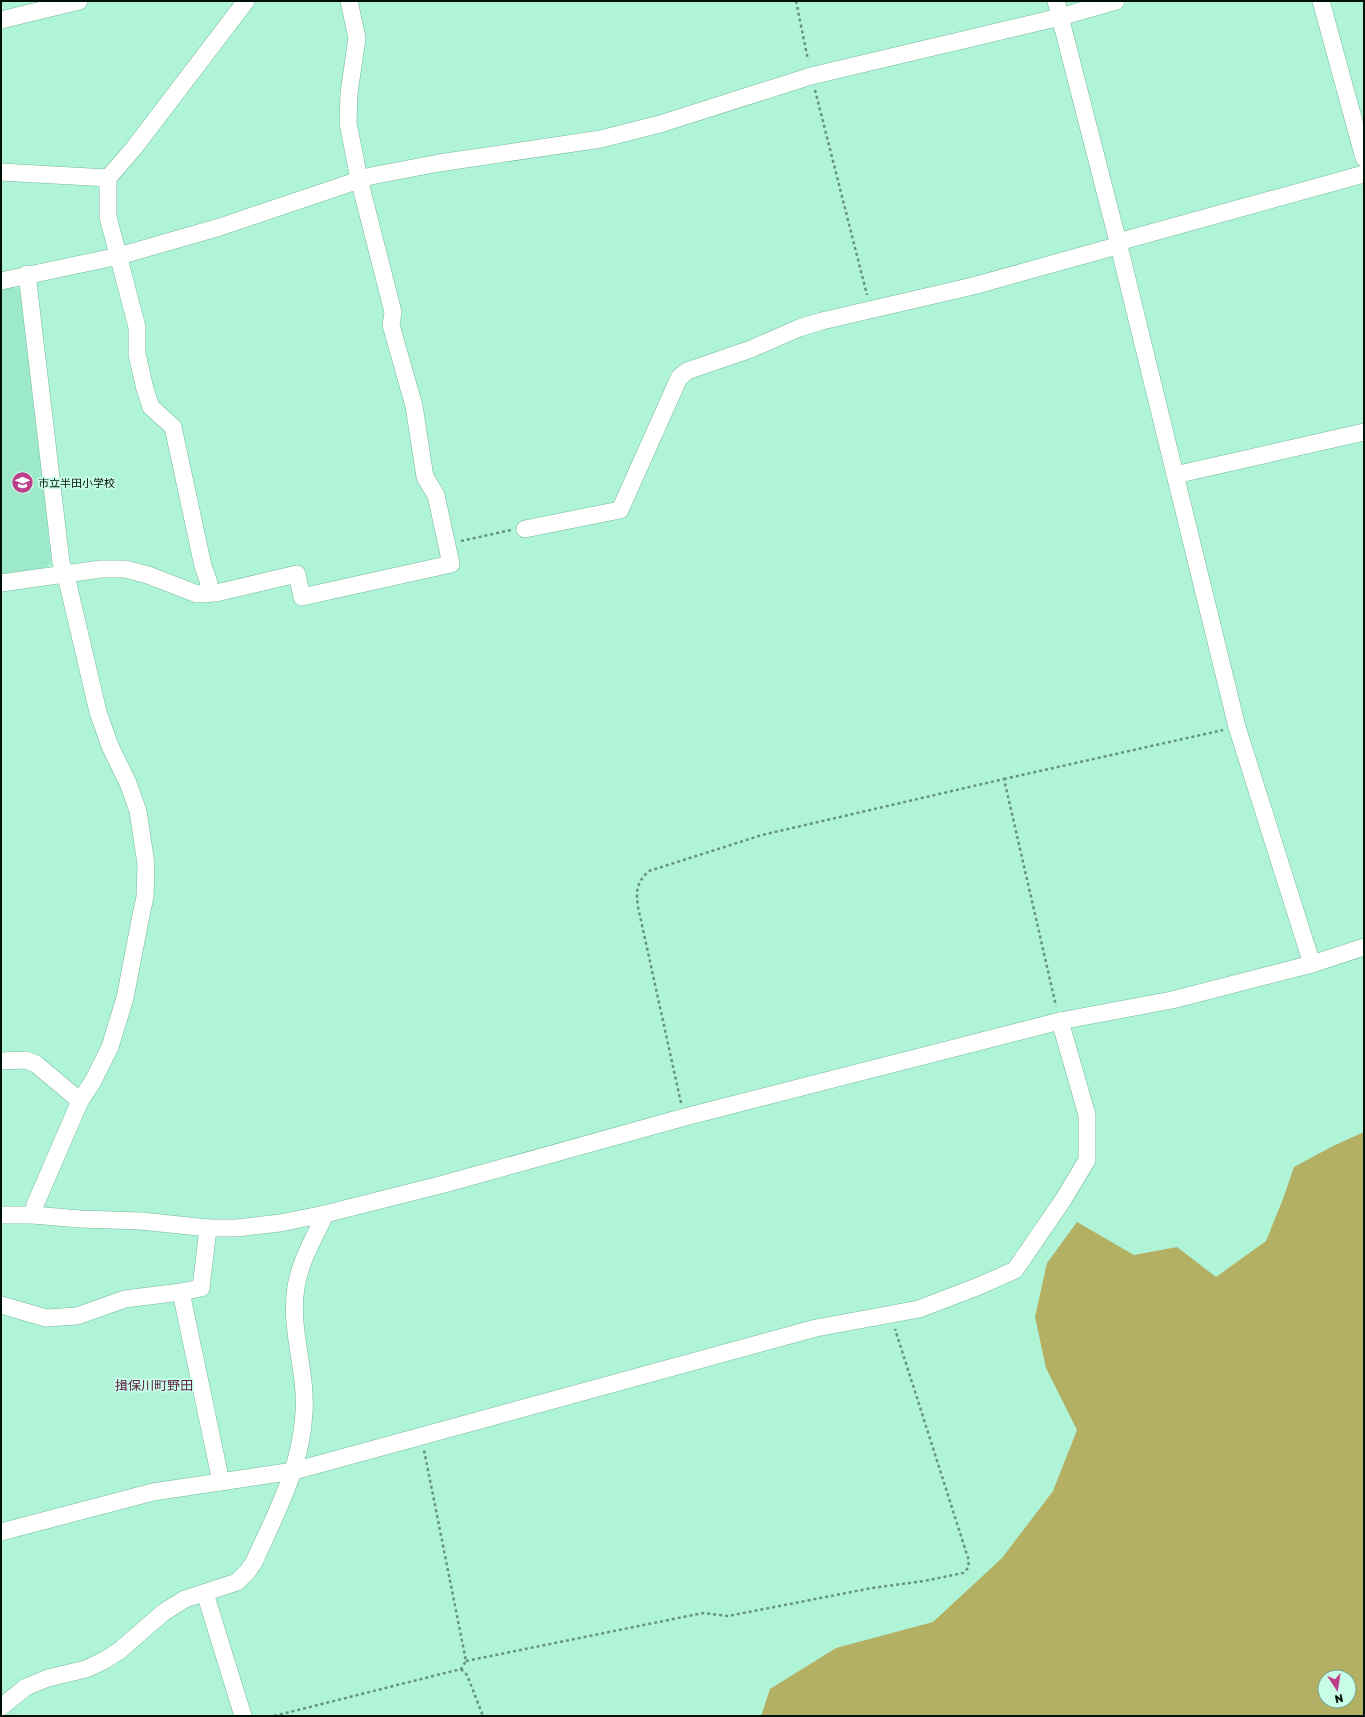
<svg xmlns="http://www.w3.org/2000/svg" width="1365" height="1717" viewBox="0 0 1365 1717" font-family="'Golos Text','Noto Sans JP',sans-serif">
  <rect width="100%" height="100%" fill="#b0f4d8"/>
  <path fill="#9ceaca" d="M 10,286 L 25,291 L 51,563 L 43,569 L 1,574 L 1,288 Z"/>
  <path fill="#b3b064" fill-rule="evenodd" d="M 1364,1132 L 1364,1716 L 761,1716 L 770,1689 L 836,1648 L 933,1622 L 1002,1558 L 1053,1491 L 1077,1430 L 1046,1368 L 1035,1317 L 1047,1263 L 1077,1222 L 1134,1255 L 1177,1247 L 1216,1277 L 1266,1241 L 1283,1199 L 1294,1167 L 1333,1146 ZM 1325,1677 L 1349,1677 L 1349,1701 L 1325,1701 Z"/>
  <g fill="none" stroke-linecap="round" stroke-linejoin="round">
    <defs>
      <g id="minor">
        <path d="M 1056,1 L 1118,242 L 1237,727 L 1312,964"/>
        <path d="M 1321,1 L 1364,158"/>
        <path d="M 1,20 L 79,1"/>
        <path d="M 1,172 L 108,178"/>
        <path d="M 27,274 L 61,562 L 68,584 L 98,712 L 110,746 L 128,783 L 138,811 L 146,864 L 145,897 L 141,915 L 125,998 L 110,1047 L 93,1081 L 80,1101 L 35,1205 L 33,1215"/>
        <path d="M 1,281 L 119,256 L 220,227 L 371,176 L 439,163 L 601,139 L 660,124 L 811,76 L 1060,17 L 1116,1"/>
        <path d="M 1175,475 L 1364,432"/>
        <path d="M 525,529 L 620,510 L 679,378 L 687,371 L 751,349 L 799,328 L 822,321 L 973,286 L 1113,247 L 1118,242 L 1364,174"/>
        <path d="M 1,583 L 101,569 L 125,569 L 148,575 L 197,594 L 216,593 L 297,574 L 302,597 L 451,564 L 436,495 L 425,477 L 414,406 L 391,325 L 393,312 L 359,179 L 348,123 L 349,93 L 357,38 L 349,1"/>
        <path d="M 206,594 L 209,583 L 203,566 L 173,427 L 151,407 L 145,389 L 137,354 L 137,327 L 108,217 L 108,178 L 134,148 L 246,1"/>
        <path d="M 1,1061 L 26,1060 L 36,1064 L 80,1101"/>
        <path d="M 1,1215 L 33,1215 L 80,1219 L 141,1221 L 208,1228 L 237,1228 L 280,1223 L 325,1214 L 444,1184 L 685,1117 L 1060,1021 L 1172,1000 L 1312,964 L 1364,947"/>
        <path d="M 181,1292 L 221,1482"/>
        <path d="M 1,1305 L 46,1318 L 77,1316 L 125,1299 L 181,1292 L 201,1288 L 208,1228"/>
        <path d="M 1,1532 L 153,1492 L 294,1471 L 816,1328 L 919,1309 L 979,1286 L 1015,1270 L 1063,1200 L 1087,1160 L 1087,1115 L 1060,1021"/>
        <path d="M 205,1593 L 243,1716"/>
        <path d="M 1,1707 L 26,1687 L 48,1678 L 86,1669 L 105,1660 L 119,1651 L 164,1612 L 185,1599 L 237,1582 L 248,1571 L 254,1562 C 276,1513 301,1468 304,1413 C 307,1371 289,1329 296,1287 C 300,1261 315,1237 325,1214"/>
      </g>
    </defs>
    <use href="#minor" stroke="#75b89d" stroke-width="18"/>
    <g stroke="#65937f" stroke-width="2.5" stroke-dasharray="3 3" stroke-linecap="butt">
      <path d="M 796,1 L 808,60"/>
      <path d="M 815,90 L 867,295"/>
      <path d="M 461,541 L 511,530"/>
      <path d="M 1004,779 L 1223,730"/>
      <path d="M 681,1103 L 638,907 C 636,891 636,883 649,871 L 762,835 L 1004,779 L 1056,1006"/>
      <path d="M 466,1661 L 703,1613 L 728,1616 L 872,1588 L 924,1581 L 963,1573 L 968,1568 L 969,1561 L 895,1329"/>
      <path d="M 461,1669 L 467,1675 L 483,1716"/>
      <path d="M 274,1716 L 461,1669 L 466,1661 L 424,1450"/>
    </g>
    <use href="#minor" stroke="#fff" stroke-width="17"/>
  </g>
  <defs>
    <symbol id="school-disc" viewBox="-11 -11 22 22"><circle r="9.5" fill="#bd3f8b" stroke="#c8fee7"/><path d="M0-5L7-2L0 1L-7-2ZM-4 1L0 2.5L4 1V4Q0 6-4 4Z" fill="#fff"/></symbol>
  </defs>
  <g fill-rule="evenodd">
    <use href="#school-disc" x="10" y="470" width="25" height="25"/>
  </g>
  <g text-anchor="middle" stroke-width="3.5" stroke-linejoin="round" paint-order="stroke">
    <g font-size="11" fill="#001108" stroke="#c8fee7" text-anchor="start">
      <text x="38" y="487">市立半田小学校</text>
    </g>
    <g font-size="13" fill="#612348" stroke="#c8fee7">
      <text x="154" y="1390">揖保川町野田</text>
    </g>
  </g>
  <rect width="1365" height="1717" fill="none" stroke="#001108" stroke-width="4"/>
  <g transform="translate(1337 1689) rotate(168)"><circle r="19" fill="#c8fee7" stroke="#789f8e"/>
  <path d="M0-3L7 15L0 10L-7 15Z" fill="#bd3f8b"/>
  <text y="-6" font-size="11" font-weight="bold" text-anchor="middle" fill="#001108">N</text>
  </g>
</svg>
